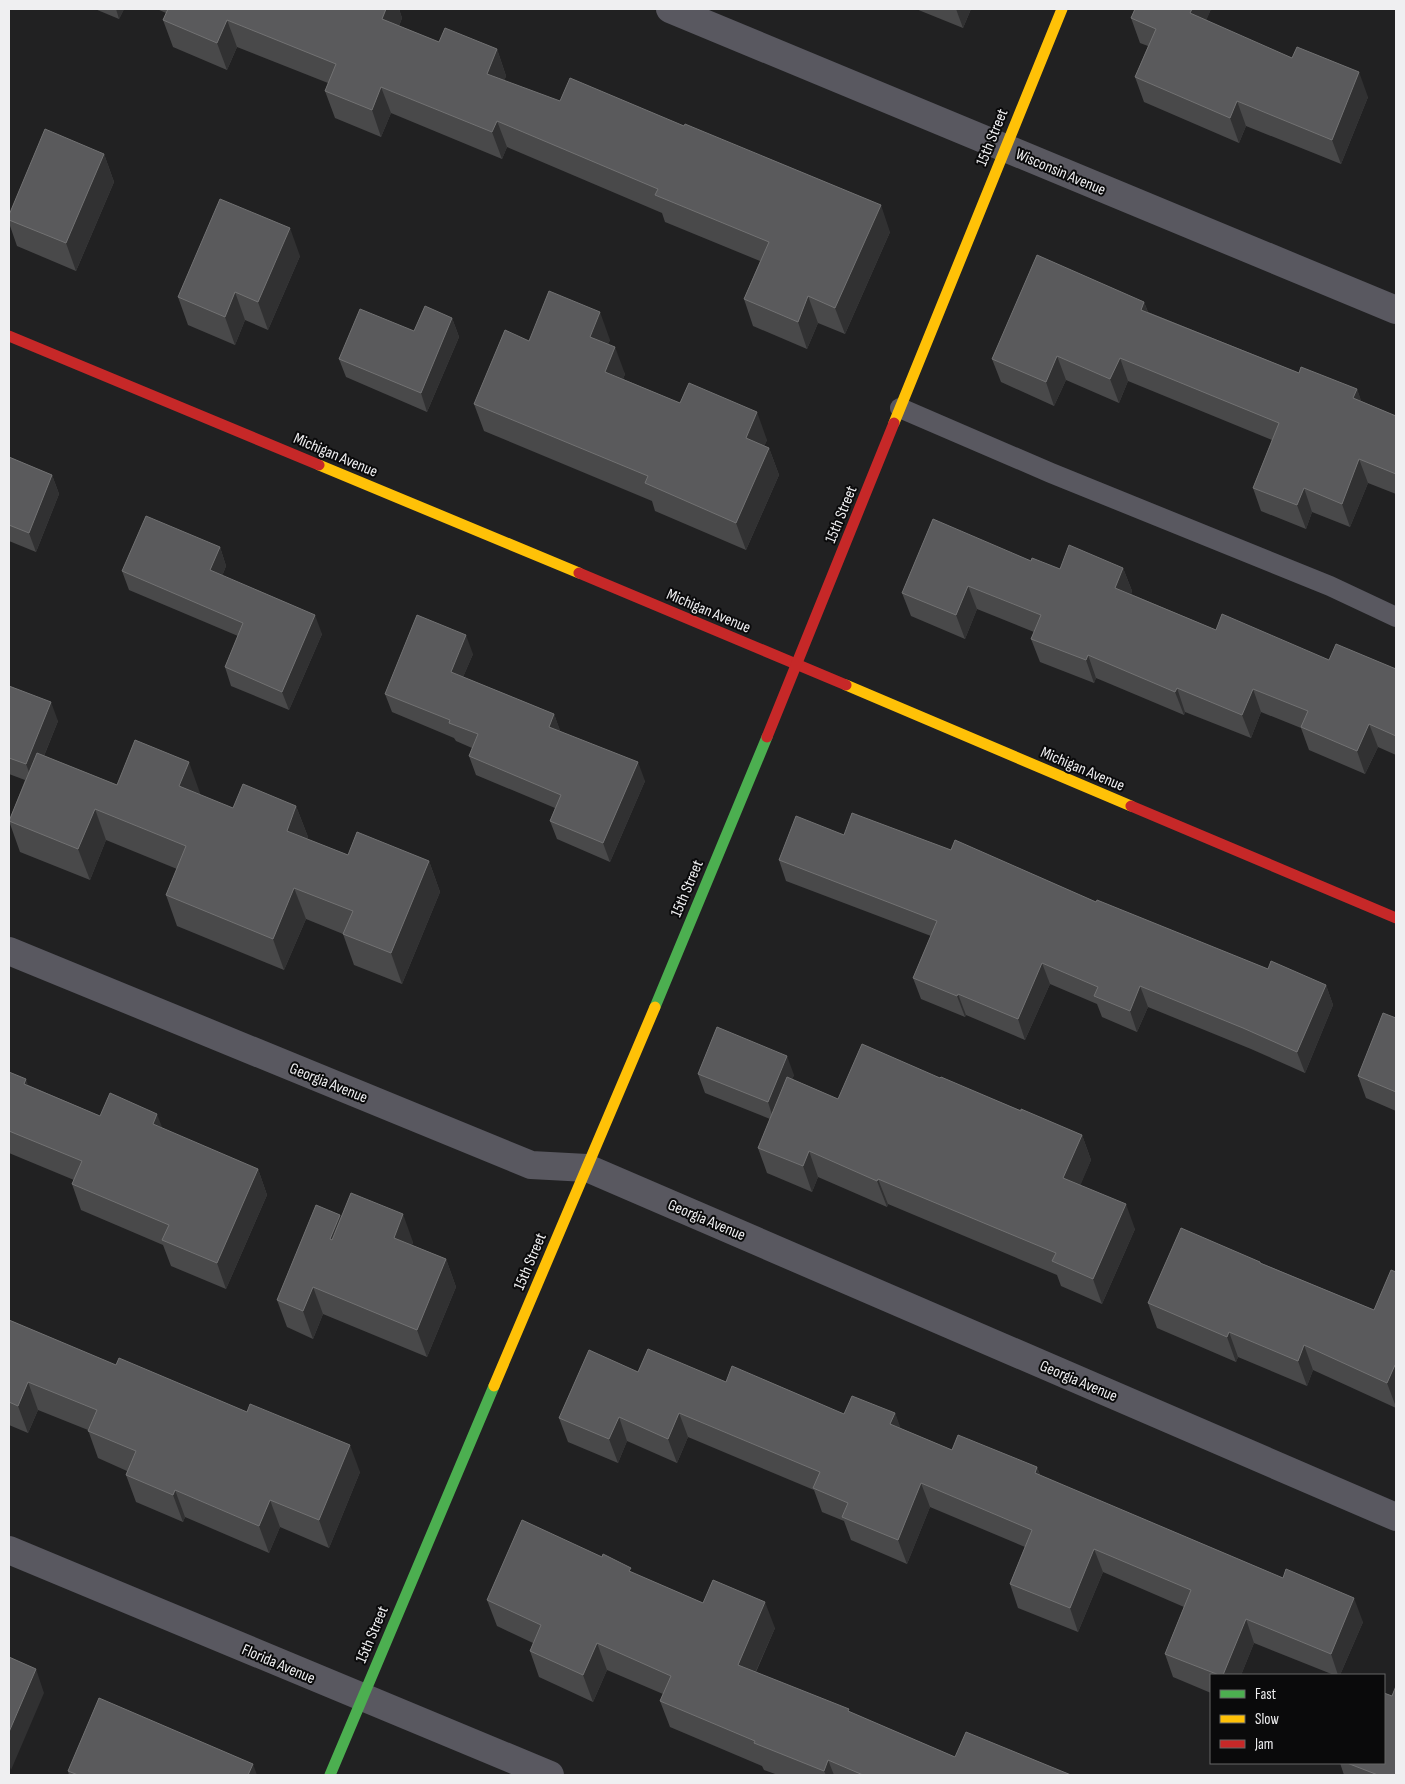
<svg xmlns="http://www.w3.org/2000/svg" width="1405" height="1784" viewBox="0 0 1405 1784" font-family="'Sofia Sans Condensed',sans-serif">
  <rect width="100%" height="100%" fill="#212122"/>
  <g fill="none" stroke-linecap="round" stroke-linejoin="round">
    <path stroke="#595860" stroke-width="20" d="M 900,408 L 1051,473 L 1330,586 L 1396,617"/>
    <g stroke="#595860" stroke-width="28">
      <path d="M 670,9 L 1396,310"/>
      <path d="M 9,951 L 531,1165 L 587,1168 L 1396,1517"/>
      <path d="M 9,1550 L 550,1775"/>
    </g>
    <g stroke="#4caf50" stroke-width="11">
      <path d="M 655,1007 L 767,737"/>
      <path d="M 330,1775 L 494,1386"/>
    </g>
    <g stroke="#ffc107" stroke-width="11">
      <path d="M 894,423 L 1062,9"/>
      <path d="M 319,465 L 579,573"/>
      <path d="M 846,685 L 1131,806"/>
      <path d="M 494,1386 L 655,1007"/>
    </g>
    <g stroke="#c62828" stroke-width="11">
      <path d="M 9,336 L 319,465"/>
      <path d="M 579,573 L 846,685"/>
      <path d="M 767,737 L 894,423"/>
      <path d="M 1131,806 L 1396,918"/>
    </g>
  </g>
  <g fill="#49494a">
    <path d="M 95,9 L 124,9 L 119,19 Z"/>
    <path d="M 157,9 L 399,9 L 402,18 L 399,26 L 439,42 L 497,49 L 506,76 L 504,81 L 890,232 L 845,334 L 818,323 L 807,349 L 753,326 L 744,299 L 760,261 L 665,222 L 662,213 L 507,147 L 502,159 L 391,113 L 381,137 L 335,118 L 325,91 L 328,83 L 237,47 L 227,70 L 173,47 L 163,20 L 166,13 Z"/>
    <path d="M 916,9 L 971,9 L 963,28 Z"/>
    <path d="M 1135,9 L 1211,9 L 1206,20 L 1368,97 L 1341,164 L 1246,126 L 1239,143 L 1144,102 L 1135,77 L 1148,46 L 1140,43 L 1131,18 Z"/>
    <path d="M 104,154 L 114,182 L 76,271 L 17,246 L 9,223 L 9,215 Z"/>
    <path d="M 300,256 L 268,330 L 245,320 L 235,345 L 188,325 L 178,297 Z"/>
    <path d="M 1144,302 L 1148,312 L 1299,373 L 1357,389 L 1361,401 L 1396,416 L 1396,494 L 1368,483 L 1350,527 L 1312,512 L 1306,529 L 1261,511 L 1253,488 L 1272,440 L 1128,381 L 1119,403 L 1066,380 L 1054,406 L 1001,382 L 992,359 Z"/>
    <path d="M 452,318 L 459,337 L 427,412 L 346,377 L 339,359 Z"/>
    <path d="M 610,340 L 608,344 L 625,374 L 623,379 L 767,440 L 764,446 L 769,448 L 779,475 L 746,550 L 655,511 L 652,501 L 484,431 L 474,404 L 529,341 Z"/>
    <path d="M 9,457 L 52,475 L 59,494 L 36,552 L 9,541 Z"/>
    <path d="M 220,547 L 226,566 L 222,576 L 322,634 L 289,710 L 231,686 L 225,667 L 238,636 L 129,590 L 122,571 Z"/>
    <path d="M 1031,561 L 1060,569 L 1123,568 L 1132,591 L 1131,594 L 1216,630 L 1329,660 L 1396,669 L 1396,755 L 1378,747 L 1365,774 L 1309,750 L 1301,728 L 1261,712 L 1251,738 L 1185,712 L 1184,715 L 1096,678 L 1094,683 L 1040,662 L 1031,639 L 1034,632 L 977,609 L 965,639 L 911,616 L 902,593 Z"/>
    <path d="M 473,654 L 463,677 L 554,714 L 560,731 L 645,781 L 610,862 L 557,839 L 550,821 L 555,808 L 476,775 L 469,756 L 472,748 L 456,741 L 454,738 L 392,712 L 385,694 Z"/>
    <path d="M 9,686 L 58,721 L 44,756 L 117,785 L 200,793 L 200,795 L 233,808 L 296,806 L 308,837 L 307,839 L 348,855 L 429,861 L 440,892 L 402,984 L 354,965 L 343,934 L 306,919 L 284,970 L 177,926 L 166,895 L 177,869 L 106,840 L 90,880 L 20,852 L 9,821 L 25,780 L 9,774 Z"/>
    <path d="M 844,835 L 951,850 L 1096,902 L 1268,969 L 1326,985 L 1333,1005 L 1305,1073 L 1251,1049 L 1148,1007 L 1137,1032 L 1102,1017 L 1097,1004 L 1050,984 L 1025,1040 L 966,1015 L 965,1017 L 921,999 L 913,978 L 931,936 L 786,881 L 779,860 Z"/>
    <path d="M 1396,1018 L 1396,1111 L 1366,1098 L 1358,1076 Z"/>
    <path d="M 9,1072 L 28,1085 L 100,1116 L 163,1129 L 258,1169 L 267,1195 L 226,1289 L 171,1266 L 163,1245 L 81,1210 L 72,1184 L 74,1180 L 9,1153 Z"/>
    <path d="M 698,1074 L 794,1075 L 792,1079 L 838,1099 L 940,1078 L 1082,1135 L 1091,1160 L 1080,1185 L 1135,1229 L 1102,1304 L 1061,1286 L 1057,1275 L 888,1204 L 887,1207 L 818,1177 L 812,1192 L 767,1173 L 758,1148 L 770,1119 L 705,1093 Z"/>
    <path d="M 341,1218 L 413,1242 L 412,1245 L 446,1259 L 456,1287 L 427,1357 L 323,1314 L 313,1339 L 287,1327 L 277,1300 Z"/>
    <path d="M 1260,1262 L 1261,1263 L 1374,1310 L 1396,1272 L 1396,1408 L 1313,1370 L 1307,1386 L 1238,1357 L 1236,1362 L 1157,1328 L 1148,1303 Z"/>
    <path d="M 9,1320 L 360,1472 L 329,1548 L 280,1527 L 269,1553 L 185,1517 L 183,1522 L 136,1502 L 126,1475 L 127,1471 L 98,1458 L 88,1430 L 38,1410 L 28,1433 L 9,1425 Z"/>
    <path d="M 638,1372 L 726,1382 L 844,1414 L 895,1413 L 900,1428 L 952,1450 L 1037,1467 L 1040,1475 L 1363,1622 L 1340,1675 L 1334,1675 L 1254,1643 L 1241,1675 L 1211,1675 L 1211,1693 L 1173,1677 L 1165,1654 L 1184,1607 L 1103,1572 L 1078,1632 L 1018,1608 L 1010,1584 L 1025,1547 L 930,1507 L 907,1564 L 851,1540 L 844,1521 L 822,1512 L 814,1490 L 688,1437 L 677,1463 L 627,1441 L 618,1463 L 568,1442 L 559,1418 Z"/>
    <path d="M 602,1557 L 633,1573 L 703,1603 L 775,1628 L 756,1672 L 955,1757 L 1071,1775 L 778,1775 L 764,1770 L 762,1766 L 670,1727 L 660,1701 L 663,1694 L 607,1670 L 593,1702 L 539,1677 L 530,1651 L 533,1643 L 497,1626 L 487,1600 Z"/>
    <path d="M 1392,1696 L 1396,1775 L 1344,1775 L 1340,1763 L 1384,1763 Z"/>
    <path d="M 68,1771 L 257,1775 L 69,1775 Z"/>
  </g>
  <g fill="#313132">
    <path d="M 116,9 L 124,9 L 119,19 Z"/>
    <path d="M 386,9 L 399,9 L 402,18 L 391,46 L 382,19 Z"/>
    <path d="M 956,9 L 971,9 L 963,28 Z"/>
    <path d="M 1192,9 L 1211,9 L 1199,38 L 1190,13 Z"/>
    <path d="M 227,20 L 237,47 L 227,70 L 217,43 Z"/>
    <path d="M 497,49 L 506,76 L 496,101 L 487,74 Z"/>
    <path d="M 1359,72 L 1368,97 L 1341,164 L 1332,140 Z"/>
    <path d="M 381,87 L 391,113 L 381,137 L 372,110 Z"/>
    <path d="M 1237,101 L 1246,126 L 1239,143 L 1230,118 Z"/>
    <path d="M 497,121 L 507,147 L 502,159 L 492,132 Z"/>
    <path d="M 104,154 L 114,182 L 76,271 L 66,243 Z"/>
    <path d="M 881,205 L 890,232 L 845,334 L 835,308 Z"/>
    <path d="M 290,228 L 300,256 L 268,330 L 258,302 Z"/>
    <path d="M 235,292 L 245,320 L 235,345 L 225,317 Z"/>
    <path d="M 808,296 L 818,323 L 807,349 L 798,322 Z"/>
    <path d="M 1144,302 L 1153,326 L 1141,310 Z"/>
    <path d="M 600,312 L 610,340 L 600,364 L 590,337 Z"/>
    <path d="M 452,318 L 459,337 L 427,412 L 421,393 Z"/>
    <path d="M 615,347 L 625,374 L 615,399 L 605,372 Z"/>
    <path d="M 1057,356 L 1066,380 L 1054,406 L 1046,382 Z"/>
    <path d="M 1120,358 L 1128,381 L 1119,403 L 1110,379 Z"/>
    <path d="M 1357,389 L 1365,412 L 1353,398 Z"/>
    <path d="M 757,412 L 767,440 L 756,465 L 746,438 Z"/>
    <path d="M 769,448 L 779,475 L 746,550 L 736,523 Z"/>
    <path d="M 1359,459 L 1368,483 L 1350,527 L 1342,504 Z"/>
    <path d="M 52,475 L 59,494 L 36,552 L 29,533 Z"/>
    <path d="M 1304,488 L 1312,512 L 1306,529 L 1297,505 Z"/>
    <path d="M 220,547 L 226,566 L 217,589 L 210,570 Z"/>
    <path d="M 1123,568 L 1132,591 L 1124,611 L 1115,588 Z"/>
    <path d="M 968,586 L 977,609 L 965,639 L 956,615 Z"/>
    <path d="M 315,615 L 322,634 L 289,710 L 282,692 Z"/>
    <path d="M 466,635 L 473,654 L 457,691 L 451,672 Z"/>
    <path d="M 1088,655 L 1096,678 L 1094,683 L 1086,660 Z"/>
    <path d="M 1177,688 L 1185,712 L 1184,715 L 1175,692 Z"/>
    <path d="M 1253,689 L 1261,712 L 1251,738 L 1242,715 Z"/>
    <path d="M 51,702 L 58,721 L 33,783 L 26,764 Z"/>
    <path d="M 554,714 L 561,733 L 549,727 Z"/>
    <path d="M 1369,724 L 1378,747 L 1365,774 L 1357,751 Z"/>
    <path d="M 189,762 L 200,793 L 190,817 L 179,786 Z"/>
    <path d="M 638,762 L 645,781 L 610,862 L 603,843 Z"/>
    <path d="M 296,806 L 308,837 L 298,861 L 287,831 Z"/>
    <path d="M 95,809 L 106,840 L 90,880 L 78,849 Z"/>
    <path d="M 429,861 L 440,892 L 402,984 L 391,953 Z"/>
    <path d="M 294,888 L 306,919 L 284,970 L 273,939 Z"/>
    <path d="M 1042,963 L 1050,984 L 1025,1040 L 1018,1019 Z"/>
    <path d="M 1326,985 L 1333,1005 L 1305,1073 L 1297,1052 Z"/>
    <path d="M 1140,986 L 1148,1007 L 1137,1032 L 1130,1011 Z"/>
    <path d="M 958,994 L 966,1015 L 965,1017 L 957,996 Z"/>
    <path d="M 787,1056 L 794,1075 L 774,1121 L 768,1102 Z"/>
    <path d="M 26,1079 L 35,1105 L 24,1084 Z"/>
    <path d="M 157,1114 L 167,1140 L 153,1124 Z"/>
    <path d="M 1082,1135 L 1091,1160 L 1073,1203 L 1063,1178 Z"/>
    <path d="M 809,1151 L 818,1177 L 812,1192 L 803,1166 Z"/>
    <path d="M 258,1169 L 267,1195 L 226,1289 L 217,1263 Z"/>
    <path d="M 878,1179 L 888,1204 L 887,1207 L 877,1181 Z"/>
    <path d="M 1126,1204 L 1135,1229 L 1102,1304 L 1093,1279 Z"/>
    <path d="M 403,1214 L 413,1242 L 404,1265 L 394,1238 Z"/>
    <path d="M 340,1215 L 350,1242 L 330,1239 Z"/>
    <path d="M 446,1259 L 456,1287 L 427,1357 L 417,1330 Z"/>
    <path d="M 313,1287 L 323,1314 L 313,1339 L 303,1311 Z"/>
    <path d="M 1229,1332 L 1238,1357 L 1236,1362 L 1227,1337 Z"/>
    <path d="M 1304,1345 L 1313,1370 L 1307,1386 L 1298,1361 Z"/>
    <path d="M 1395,1365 L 1396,1367 L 1396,1407 L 1387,1383 Z"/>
    <path d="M 28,1382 L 38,1410 L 28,1433 L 18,1406 Z"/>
    <path d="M 679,1413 L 688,1437 L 677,1463 L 668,1439 Z"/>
    <path d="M 895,1413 L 904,1437 L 890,1424 Z"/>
    <path d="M 619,1417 L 627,1441 L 618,1463 L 609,1439 Z"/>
    <path d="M 350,1445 L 360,1472 L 329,1548 L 319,1520 Z"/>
    <path d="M 1037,1467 L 1046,1491 L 1035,1473 Z"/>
    <path d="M 921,1483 L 930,1507 L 907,1564 L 898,1540 Z"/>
    <path d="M 175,1490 L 185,1517 L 183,1522 L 173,1495 Z"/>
    <path d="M 270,1500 L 280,1527 L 269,1553 L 259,1526 Z"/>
    <path d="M 1094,1549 L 1103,1572 L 1078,1632 L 1070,1608 Z"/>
    <path d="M 1354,1598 L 1363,1622 L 1340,1675 L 1338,1675 L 1331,1654 Z"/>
    <path d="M 765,1602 L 775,1628 L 747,1691 L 738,1665 Z"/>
    <path d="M 1246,1619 L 1254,1643 L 1241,1675 L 1223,1675 Z"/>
    <path d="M 597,1643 L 607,1670 L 593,1702 L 583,1675 Z"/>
    <path d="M 36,1669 L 44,1693 L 11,1770 L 9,1764 L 9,1732 Z"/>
    <path d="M 828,1760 L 834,1775 L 826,1775 L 824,1771 Z"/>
    <path d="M 253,1764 L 257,1775 L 248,1775 Z"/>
  </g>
  <g fill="#5a5a5c" stroke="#727273">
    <path d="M 168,9 L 386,9 L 382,19 L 439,42 L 445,28 L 497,49 L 487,74 L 560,101 L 570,78 L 684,126 L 685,124 L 881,205 L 835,308 L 808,296 L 798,322 L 744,299 L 769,242 L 655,195 L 658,189 L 497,121 L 492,132 L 381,87 L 372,110 L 325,91 L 336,64 L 227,20 L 217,43 L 163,20 Z"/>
    <path d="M 1135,9 L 1192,9 L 1190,13 L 1292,58 L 1297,47 L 1359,72 L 1332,140 L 1237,101 L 1230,118 L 1135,77 L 1156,29 L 1131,18 Z"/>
    <path d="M 45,129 L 104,154 L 66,243 L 9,220 L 9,215 Z"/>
    <path d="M 220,199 L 290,228 L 258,302 L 235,292 L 225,317 L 178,297 Z"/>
    <path d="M 1037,255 L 1144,302 L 1141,310 L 1299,373 L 1301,367 L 1357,389 L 1353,398 L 1396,416 L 1396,474 L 1359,459 L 1342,504 L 1304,488 L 1297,505 L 1253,488 L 1279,423 L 1120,358 L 1110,379 L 1057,356 L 1046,382 L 992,359 Z"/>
    <path d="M 549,291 L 600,312 L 590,337 L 615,347 L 605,372 L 680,403 L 689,383 L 757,412 L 746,438 L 769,448 L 736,523 L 645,483 L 648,476 L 474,404 L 505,330 L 529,341 Z"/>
    <path d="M 425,306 L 452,318 L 421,393 L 339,359 L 360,309 L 414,331 Z"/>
    <path d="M 9,457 L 52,475 L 29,533 L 9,525 Z"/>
    <path d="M 146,516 L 220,547 L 210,570 L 315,615 L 282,692 L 225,667 L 243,623 L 122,571 Z"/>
    <path d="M 933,519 L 1031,561 L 1032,558 L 1060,569 L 1069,545 L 1123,568 L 1115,588 L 1216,630 L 1222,614 L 1329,660 L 1336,644 L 1396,669 L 1396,736 L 1369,724 L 1357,751 L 1301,727 L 1308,711 L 1253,689 L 1242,715 L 1177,688 L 1175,692 L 1088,655 L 1086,660 L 1031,639 L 1041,615 L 968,586 L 956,615 L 902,593 Z"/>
    <path d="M 417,615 L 466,635 L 451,672 L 554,714 L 549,727 L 638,762 L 603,843 L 550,821 L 561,795 L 469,756 L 478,734 L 449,723 L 450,720 L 385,694 Z"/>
    <path d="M 9,686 L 51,702 L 26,764 L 9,758 Z"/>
    <path d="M 135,740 L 189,762 L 179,786 L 233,808 L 243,784 L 296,806 L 287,831 L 348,855 L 357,832 L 429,861 L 391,953 L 343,934 L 353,911 L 294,888 L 273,939 L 166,895 L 186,846 L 95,809 L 78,849 L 9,821 L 37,753 L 117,785 Z"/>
    <path d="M 852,813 L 951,850 L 955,840 L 1096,902 L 1097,900 L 1268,969 L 1271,961 L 1326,985 L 1297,1052 L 1243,1028 L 1140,986 L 1130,1011 L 1094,996 L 1098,987 L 1042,963 L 1018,1019 L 958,994 L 957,996 L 913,978 L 937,921 L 779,860 L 796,816 L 844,835 Z"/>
    <path d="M 1383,1013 L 1396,1018 L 1396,1092 L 1358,1076 Z"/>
    <path d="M 717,1027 L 787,1056 L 768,1102 L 698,1074 Z"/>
    <path d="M 862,1044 L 940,1078 L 941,1077 L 1021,1111 L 1021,1109 L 1082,1135 L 1063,1178 L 1126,1204 L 1093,1279 L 1052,1261 L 1056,1253 L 878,1179 L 877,1181 L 809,1151 L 803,1166 L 758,1148 L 787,1077 L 838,1099 Z"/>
    <path d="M 9,1072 L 26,1079 L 24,1084 L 100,1116 L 110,1093 L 157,1114 L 153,1124 L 258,1169 L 217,1263 L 162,1240 L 169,1225 L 72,1184 L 82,1161 L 9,1131 Z"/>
    <path d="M 351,1193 L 403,1214 L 394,1238 L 446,1259 L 417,1330 L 313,1287 L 303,1311 L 277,1300 L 316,1205 L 340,1215 L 330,1239 L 332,1240 Z"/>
    <path d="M 1181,1228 L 1260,1262 L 1260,1263 L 1374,1310 L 1391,1270 L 1396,1272 L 1396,1365 L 1395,1365 L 1387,1383 L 1304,1345 L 1298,1361 L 1229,1332 L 1227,1337 L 1148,1303 Z"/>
    <path d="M 9,1320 L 116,1365 L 119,1358 L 247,1412 L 250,1404 L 350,1445 L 319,1520 L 270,1500 L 259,1526 L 175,1490 L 173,1495 L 126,1475 L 136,1451 L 88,1431 L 97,1410 L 28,1382 L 18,1406 L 9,1402 Z"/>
    <path d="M 648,1349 L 726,1382 L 732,1366 L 844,1414 L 852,1396 L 895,1413 L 890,1424 L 952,1450 L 958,1435 L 1037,1467 L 1035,1473 L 1283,1578 L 1286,1569 L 1354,1598 L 1331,1654 L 1246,1619 L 1223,1675 L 1219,1675 L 1165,1654 L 1191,1590 L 1094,1549 L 1070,1608 L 1010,1584 L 1032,1530 L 921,1483 L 898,1540 L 842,1517 L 848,1503 L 813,1488 L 820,1472 L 679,1413 L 668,1439 L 619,1417 L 609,1439 L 559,1418 L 589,1350 L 638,1372 Z"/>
    <path d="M 522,1520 L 602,1557 L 603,1554 L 631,1568 L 629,1571 L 703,1603 L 713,1580 L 765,1602 L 738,1665 L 849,1709 L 848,1711 L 955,1757 L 966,1732 L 1071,1775 L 863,1775 L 828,1760 L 824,1771 L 754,1743 L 755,1741 L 660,1701 L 671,1676 L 597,1643 L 583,1675 L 530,1651 L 541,1625 L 487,1600 Z"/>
    <path d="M 9,1657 L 36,1669 L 9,1732 Z"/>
    <path d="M 1396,1686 L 1396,1775 L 1378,1775 L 1347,1763 L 1384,1763 L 1384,1693 L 1392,1696 Z"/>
    <path d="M 99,1698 L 253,1764 L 248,1775 L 78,1775 L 68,1771 Z"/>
  </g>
  <g text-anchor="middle" stroke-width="4" stroke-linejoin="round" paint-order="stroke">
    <g font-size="16" fill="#efeff1" stroke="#0a0a0b">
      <text transform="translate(991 137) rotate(-68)" y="6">15th Street</text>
      <text transform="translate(1061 171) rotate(23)" y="6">Wisconsin Avenue</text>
      <text transform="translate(336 454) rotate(23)" y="6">Michigan Avenue</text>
      <text transform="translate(840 514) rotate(-68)" y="6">15th Street</text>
      <text transform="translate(709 610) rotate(23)" y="6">Michigan Avenue</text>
      <text transform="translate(1083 768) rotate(23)" y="6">Michigan Avenue</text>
      <text transform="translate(686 888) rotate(-67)" y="6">15th Street</text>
      <text transform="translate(329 1082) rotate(22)" y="6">Georgia Avenue</text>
      <text transform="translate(707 1219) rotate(23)" y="6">Georgia Avenue</text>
      <text transform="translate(529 1261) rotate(-67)" y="6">15th Street</text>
      <text transform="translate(1079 1380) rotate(23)" y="6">Georgia Avenue</text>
      <text transform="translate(371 1634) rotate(-67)" y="6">15th Street</text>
      <text transform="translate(279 1663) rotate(23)" y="6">Florida Avenue</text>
    </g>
  </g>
  <rect width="1405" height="1784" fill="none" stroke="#efeff1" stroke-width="20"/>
  <rect x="1210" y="1674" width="175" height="90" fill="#0a0a0b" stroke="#666667"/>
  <rect x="1220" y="1690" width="25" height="8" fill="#4caf50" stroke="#666667"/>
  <text x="1255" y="1699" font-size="15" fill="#efeff1">Fast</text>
  <rect x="1220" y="1715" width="25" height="8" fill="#ffc107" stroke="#666667"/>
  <text x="1255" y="1724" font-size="15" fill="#efeff1">Slow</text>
  <rect x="1220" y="1740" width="25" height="8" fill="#c62828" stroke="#666667"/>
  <text x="1255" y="1749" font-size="15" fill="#efeff1">Jam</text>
</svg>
